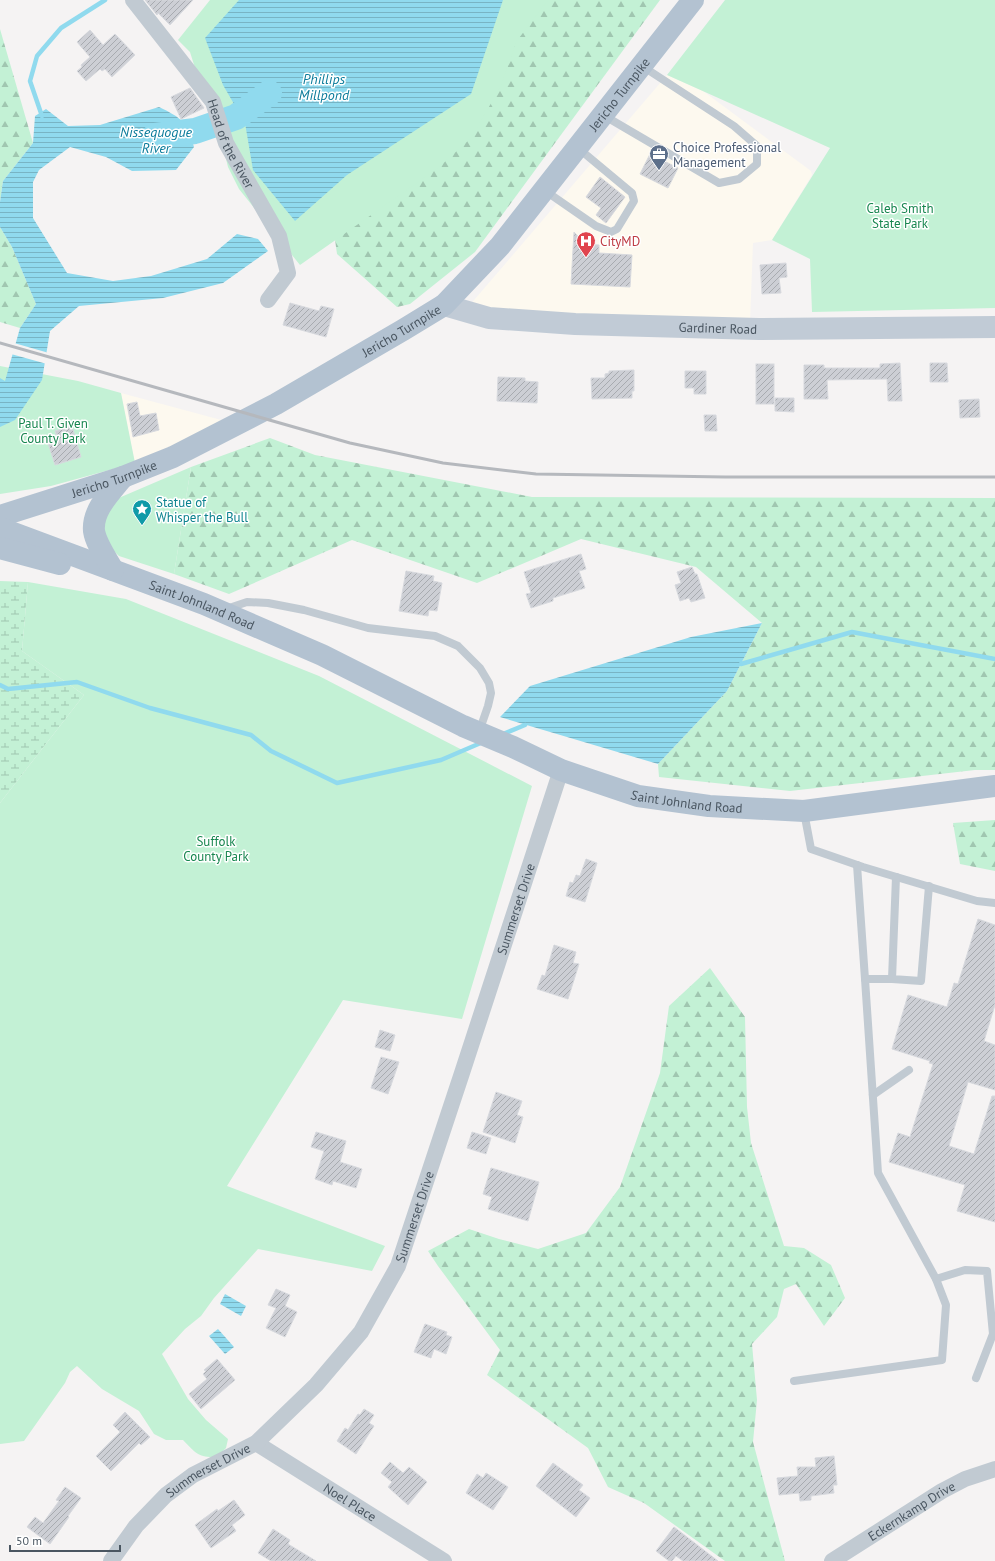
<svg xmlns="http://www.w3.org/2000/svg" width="995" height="1561" viewBox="0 0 995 1561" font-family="'PT Sans',sans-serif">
  <defs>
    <pattern id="forest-firs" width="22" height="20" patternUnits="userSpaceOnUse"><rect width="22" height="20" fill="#c3f1d5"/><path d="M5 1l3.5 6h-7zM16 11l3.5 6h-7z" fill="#a0c6b0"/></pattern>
    <pattern id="wetland-marsh" width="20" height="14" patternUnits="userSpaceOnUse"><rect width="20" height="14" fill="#c3f1d5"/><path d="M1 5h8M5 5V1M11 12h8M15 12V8" fill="none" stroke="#a0c6b0"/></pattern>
    <pattern id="water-rules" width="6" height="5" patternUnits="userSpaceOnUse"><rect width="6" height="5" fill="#90daee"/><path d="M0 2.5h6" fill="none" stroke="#78b4c4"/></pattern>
    <pattern id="building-hatch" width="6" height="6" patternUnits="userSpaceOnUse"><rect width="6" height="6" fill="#cdcfd5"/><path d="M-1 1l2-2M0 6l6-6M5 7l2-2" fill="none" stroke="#a8abb0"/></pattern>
  </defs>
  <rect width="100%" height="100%" fill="#f5f3f3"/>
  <g fill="#fdf9ef">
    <path d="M 667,75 L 703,91 L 811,171 L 812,175 L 772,240 L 753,243 L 750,323 L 527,317 L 469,306 Z"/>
    <path d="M 121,393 L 225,421 L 135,463 Z"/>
  </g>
  <g fill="url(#forest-firs)">
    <path d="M 516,0 L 660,0 L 475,252 L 410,304 L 397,307 L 337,254 L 333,225 Z"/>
    <path d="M 0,29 L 33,143 L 3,181 L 0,202 Z"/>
    <path d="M 0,227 L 12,247 L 36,304 L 20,328 L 0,322 Z"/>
    <path d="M 270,438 L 315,455 L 532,497 L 995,498 L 995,770 L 975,770 L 790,791 L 659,777 L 658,764 L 727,691 L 762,623 L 696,567 L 581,539 L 477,583 L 352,540 L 229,594 L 174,574 L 191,467 Z"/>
    <path d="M 995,820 L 995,871 L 960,864 L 953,823 Z"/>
    <path d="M 710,968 L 745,1017 L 747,1107 L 751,1143 L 784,1246 L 804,1248 L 831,1265 L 845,1298 L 824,1326 L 796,1284 L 784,1289 L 777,1317 L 752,1344 L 757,1400 L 753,1442 L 785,1561 L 725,1561 L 644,1503 L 608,1487 L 588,1448 L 487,1375 L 500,1350 L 438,1266 L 428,1251 L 469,1229 L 499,1239 L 538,1249 L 586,1233 L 620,1187 L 660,1073 L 669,1006 Z"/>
  </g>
  <path fill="url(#wetland-marsh)" d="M 0,581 L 28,582 L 22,651 L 84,695 L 0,803 Z"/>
  <g fill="#c3f1d5">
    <path d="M 210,0 L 548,0 L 516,42 L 501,86 L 471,138 L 438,168 L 300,265 L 239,189 L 228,167 L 213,106 L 195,68 L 190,52 L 178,40 Z"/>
    <path d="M 725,0 L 995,0 L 995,308 L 812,312 L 810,259 L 772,240 L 830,148 L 667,75 Z"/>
    <path d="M 0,366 L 78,381 L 121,393 L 135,463 L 51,486 L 0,494 Z"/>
    <path d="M 191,467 L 174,574 L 119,556 L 102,540 L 100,517 L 114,500 Z"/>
    <path d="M 28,582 L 126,599 L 319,676 L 532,786 L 462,1019 L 343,1000 L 227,1186 L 385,1246 L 372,1271 L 258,1249 L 214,1298 L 201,1316 L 185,1329 L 162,1354 L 188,1399 L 206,1420 L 228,1439 L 226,1448 L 217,1457 C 198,1458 196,1453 183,1440 L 166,1440 L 154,1434 L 139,1411 L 102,1389 L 77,1366 L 70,1372 L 65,1383 L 24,1441 L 0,1444 L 0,803 L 84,695 L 22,651 Z"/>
  </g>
  <g fill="url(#water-rules)">
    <path d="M 239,0 L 503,0 L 471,94 L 347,175 L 295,221 L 253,170 L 245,123 L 223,85 L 205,38 Z"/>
    <path d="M 159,107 C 182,118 187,122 194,147 L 176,170 L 132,171 L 106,157 L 70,147 L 39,170 L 33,182 L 33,218 L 67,273 L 113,281 L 151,276 L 207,259 L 237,234 L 258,239 L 268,251 L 223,283 L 163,298 L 79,306 L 50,331 L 42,380 L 15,420 L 0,427 L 0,378 L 5,381 L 20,328 L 36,304 L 12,247 L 0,227 L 0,202 L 3,181 L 33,143 L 35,116 L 46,109 L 68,126 L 100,125 Z"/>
    <path d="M 762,623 L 727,691 L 658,764 L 500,717 L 530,686 L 691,637 Z"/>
    <path d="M 225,1294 L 246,1306 L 241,1316 L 220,1304 Z"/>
    <path d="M 218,1329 L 234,1347 L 225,1354 L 209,1336 Z"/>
  </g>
  <path fill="#f5f3f3" d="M 14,343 L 49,353 L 47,364 L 11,354 Z"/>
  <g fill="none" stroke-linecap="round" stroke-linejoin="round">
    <g stroke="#90daee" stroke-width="4.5">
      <path d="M 42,116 L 30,81 L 37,56 L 61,28 L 105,0"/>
      <path d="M 741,664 L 852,632 L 995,659"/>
      <path d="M 0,685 L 8,689 L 77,682 L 150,708 L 251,735 L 271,751 L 337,783 L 441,760 L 483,742"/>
      <path d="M 503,734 L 525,725"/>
    </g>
    <path stroke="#90daee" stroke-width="26" d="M 155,136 L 195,131 L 236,117 L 269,93"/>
  </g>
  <g fill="url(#building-hatch)" stroke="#d7d9de">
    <path d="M 145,0 L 193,0 L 170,25 L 158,13 L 157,15 Z"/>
    <path d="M 90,30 L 103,45 L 115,34 L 135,55 L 112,77 L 105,69 L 102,71 L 100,69 L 86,81 L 77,71 L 82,67 L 81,65 L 90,57 L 77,42 Z"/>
    <path d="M 190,88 L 204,108 L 181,119 L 171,97 Z"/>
    <path d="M 650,154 L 678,168 L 668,188 L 640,174 Z"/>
    <path d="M 600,177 L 625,197 L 606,223 L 596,215 L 601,208 L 586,197 Z"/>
    <path d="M 574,232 L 585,244 L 599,245 L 599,253 L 632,255 L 630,287 L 571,284 Z"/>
    <path d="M 786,263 L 787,277 L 779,278 L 781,293 L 762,294 L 760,265 Z"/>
    <path d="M 290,303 L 319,311 L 321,306 L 334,309 L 326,337 L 283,325 Z"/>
    <path d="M 900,363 L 902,401 L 888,401 L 887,379 L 827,380 L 828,399 L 804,399 L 804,365 L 824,365 L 824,368 L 880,368 L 880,364 Z"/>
    <path d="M 930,363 L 947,363 L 948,382 L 930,382 Z"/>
    <rect x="756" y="364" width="18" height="40"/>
    <path d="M 634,370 L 634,391 L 632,391 L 632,398 L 592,399 L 591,378 L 605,378 L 605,374 L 609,373 L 609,371 Z"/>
    <path d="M 685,371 L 706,371 L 706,394 L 694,394 L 694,388 L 685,388 Z"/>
    <path d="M 498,377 L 525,378 L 525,381 L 538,382 L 537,403 L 497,401 Z"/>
    <path d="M 775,398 L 794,398 L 794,412 L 775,411 Z"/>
    <path d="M 979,399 L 980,417 L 960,418 L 959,400 Z"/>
    <path d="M 137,402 L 140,416 L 156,413 L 159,430 L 133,437 L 127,404 Z"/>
    <path d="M 704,415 L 716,415 L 717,431 L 705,431 Z"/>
    <path d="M 72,426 L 81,457 L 55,465 L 48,443 L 58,440 L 55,431 Z"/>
    <path d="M 581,554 L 586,569 L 579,571 L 585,588 L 553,598 L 553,601 L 531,608 L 526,594 L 531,593 L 524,572 Z"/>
    <path d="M 692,567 L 695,574 L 697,574 L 705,598 L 691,602 L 689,598 L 680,601 L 675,585 L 681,583 L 677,572 Z"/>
    <path d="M 406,571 L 434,576 L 433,581 L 442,583 L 437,611 L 429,610 L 428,616 L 399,611 Z"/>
    <path d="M 586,859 L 597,863 L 585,902 L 566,896 L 570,882 L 573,883 L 576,875 L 580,876 Z"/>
    <path d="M 978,919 L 995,925 L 995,1005 L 984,1041 L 995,1045 L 995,1090 L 968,1082 L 949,1146 L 974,1154 L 992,1096 L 995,1096 L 995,1222 L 957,1211 L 965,1185 L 889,1162 L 898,1133 L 910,1137 L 933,1064 L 929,1063 L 930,1061 L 892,1049 L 908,995 L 947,1007 L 954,983 L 958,984 Z"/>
    <path d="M 554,945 L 576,952 L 573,963 L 579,964 L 568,999 L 537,989 L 542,975 L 545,976 Z"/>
    <path d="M 380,1030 L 395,1035 L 390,1051 L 375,1047 Z"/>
    <path d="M 381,1057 L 399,1062 L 388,1094 L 371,1088 Z"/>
    <path d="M 496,1092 L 522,1101 L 517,1115 L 523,1117 L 515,1143 L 483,1132 Z"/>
    <path d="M 316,1132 L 346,1141 L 340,1162 L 362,1169 L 356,1188 L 333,1181 L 332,1185 L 315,1179 L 324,1151 L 311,1147 Z"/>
    <path d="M 472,1132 L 491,1138 L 486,1154 L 467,1148 Z"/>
    <path d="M 491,1168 L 539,1182 L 528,1221 L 488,1209 L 492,1197 L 483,1194 Z"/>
    <path d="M 276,1289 L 290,1295 L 285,1306 L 297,1312 L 285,1337 L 266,1328 L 276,1308 L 268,1305 Z"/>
    <path d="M 425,1324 L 447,1332 L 446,1335 L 452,1337 L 446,1354 L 434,1349 L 431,1358 L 414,1352 Z"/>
    <path d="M 217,1359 L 235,1380 L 201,1409 L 189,1394 L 207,1379 L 203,1374 L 206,1371 L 204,1370 Z"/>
    <path d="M 364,1409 L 374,1415 L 369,1423 L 374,1426 L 356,1454 L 337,1441 L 345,1428 L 348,1430 L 358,1414 L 360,1415 Z"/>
    <path d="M 125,1412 L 150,1437 L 141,1445 L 139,1443 L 111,1471 L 96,1456 L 120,1432 L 113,1425 Z"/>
    <path d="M 834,1456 L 837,1485 L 833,1485 L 834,1493 L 811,1496 L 811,1500 L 800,1501 L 799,1493 L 779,1495 L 777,1478 L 798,1476 L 797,1467 L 816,1467 L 815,1458 Z"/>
    <path d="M 390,1462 L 403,1473 L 409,1467 L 427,1482 L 408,1505 L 388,1487 L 392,1482 L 381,1473 Z"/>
    <path d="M 553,1463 L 583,1485 L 579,1490 L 590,1498 L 576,1517 L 536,1486 Z"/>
    <path d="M 486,1473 L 508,1487 L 493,1510 L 466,1493 L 477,1474 L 483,1478 Z"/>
    <path d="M 65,1487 L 81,1498 L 68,1516 L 69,1517 L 50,1544 L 27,1527 L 35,1517 L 43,1523 L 59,1501 L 56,1500 Z"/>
    <path d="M 234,1500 L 245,1515 L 232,1525 L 236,1531 L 211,1548 L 195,1525 L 217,1509 L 218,1511 Z"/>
    <path d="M 674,1527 L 718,1561 L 683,1561 L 676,1556 L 672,1561 L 669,1561 L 656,1551 Z"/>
    <path d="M 273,1529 L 290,1540 L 288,1544 L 316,1561 L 271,1561 L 258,1553 Z"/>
  </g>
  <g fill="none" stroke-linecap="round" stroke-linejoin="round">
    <g stroke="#c1cad2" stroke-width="8">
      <path d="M 603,115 L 719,183 L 739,179 L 757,164 L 757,146 L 734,126 L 642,66"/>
      <path d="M 544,190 L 596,226 L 611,232 L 617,229 L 634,201 L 632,193 L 578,148"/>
      <path d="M 226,609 L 247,602 L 268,603 L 304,610 L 368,628 L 435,636 L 458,646 L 480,668 L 489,683 L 491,693 L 488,706 L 479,732"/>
      <path d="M 804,812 L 811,849 L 863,867 L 977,901 L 995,903"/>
      <path d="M 857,865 L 865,979"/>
      <path d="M 896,877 L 892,979 L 921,981 L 929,886"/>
      <path d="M 873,1095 L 909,1070"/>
      <path d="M 936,1279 L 965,1270 L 987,1271 L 993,1334 L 976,1378"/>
      <path d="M 794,1381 L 942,1360 L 946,1305 L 936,1279 L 878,1173 L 865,979 L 892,979"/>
    </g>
    <g stroke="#c1cad2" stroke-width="16">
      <path id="s1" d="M 133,0 L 213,102 L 226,143 L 279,236 L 288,273 L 268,300"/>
      <path id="s2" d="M 256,1443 L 444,1561"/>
      <path id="s3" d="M 111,1561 L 136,1526 L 166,1495 L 193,1475 L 256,1443 L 316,1385 L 361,1332 L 398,1266 L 462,1073 L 561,770"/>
      <path id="s4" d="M 832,1561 L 942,1491 L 965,1479 L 995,1469"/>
    </g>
    <path stroke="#c1cbd6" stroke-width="22" id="s5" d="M 444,305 L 489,318 L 575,324 L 759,329 L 995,327"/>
    <g stroke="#b3c2d1" stroke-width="22">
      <path id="s6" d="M 0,516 L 123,477 L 173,457 L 276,404 L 403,330 L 444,305 L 500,246 L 693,0"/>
      <path id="s7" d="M 0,528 L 204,604 L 322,655 L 463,726 L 513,747 L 561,770 L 638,796 L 709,806 L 804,811 L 995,786"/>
      <path d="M 0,548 L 60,564"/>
      <path d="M 113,570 C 107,559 96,544 94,531 C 92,510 111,492 123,477"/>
    </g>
    <path stroke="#b5b8bd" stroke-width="3" d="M 0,343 L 350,443 L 443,463 L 536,474 L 725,477 L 995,477"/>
  </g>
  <defs>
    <symbol id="office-pin" viewBox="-11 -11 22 30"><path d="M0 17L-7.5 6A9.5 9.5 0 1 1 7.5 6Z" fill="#5c6f8a" stroke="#fff"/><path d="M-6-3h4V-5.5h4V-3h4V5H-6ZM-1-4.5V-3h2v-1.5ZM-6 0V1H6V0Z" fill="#fff"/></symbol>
    <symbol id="hospital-pin" viewBox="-11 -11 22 30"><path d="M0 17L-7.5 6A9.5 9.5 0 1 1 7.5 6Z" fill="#e0444e" stroke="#fff"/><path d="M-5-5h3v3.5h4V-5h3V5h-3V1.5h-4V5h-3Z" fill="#fff"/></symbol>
    <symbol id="sight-pin" viewBox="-11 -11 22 30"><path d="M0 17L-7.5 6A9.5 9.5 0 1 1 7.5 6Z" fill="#0f9aa8" stroke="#fff"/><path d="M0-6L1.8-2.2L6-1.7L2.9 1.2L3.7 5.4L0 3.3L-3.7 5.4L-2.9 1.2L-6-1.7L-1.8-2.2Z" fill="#fff"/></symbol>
  </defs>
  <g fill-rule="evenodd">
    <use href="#office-pin" x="648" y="143" width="22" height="30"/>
    <use href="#hospital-pin" x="575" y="230" width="22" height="30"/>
    <use href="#sight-pin" x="131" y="498" width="22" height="30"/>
  </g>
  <g text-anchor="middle" stroke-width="3" stroke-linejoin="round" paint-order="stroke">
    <g font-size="13" fill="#4a5661" stroke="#fff">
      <text dy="5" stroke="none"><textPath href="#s6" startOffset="768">Jericho Turnpike</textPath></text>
      <text dy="5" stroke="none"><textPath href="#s1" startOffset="175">Head of the River</textPath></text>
      <text dy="5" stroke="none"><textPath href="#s5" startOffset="276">Gardiner Road</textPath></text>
      <text dy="5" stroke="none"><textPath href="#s6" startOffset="444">Jericho Turnpike</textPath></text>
      <text dy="5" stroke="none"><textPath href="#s6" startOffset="120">Jericho Turnpike</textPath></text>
      <text dy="5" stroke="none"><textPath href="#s7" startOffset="216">Saint Johnland Road</textPath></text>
      <text dy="5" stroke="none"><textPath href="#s7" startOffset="742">Saint Johnland Road</textPath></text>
      <text dy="5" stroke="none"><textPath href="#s3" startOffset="795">Summerset Drive</textPath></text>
      <text dy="5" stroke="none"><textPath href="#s3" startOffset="471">Summerset Drive</textPath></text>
      <text dy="5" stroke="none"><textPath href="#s3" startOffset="135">Summerset Drive</textPath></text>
      <text dy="5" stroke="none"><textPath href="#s2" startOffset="111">Noel Place</textPath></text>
      <text dy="5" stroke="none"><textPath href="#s4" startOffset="94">Eckernkamp Drive</textPath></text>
    </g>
    <g font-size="13" fill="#4e5e75" stroke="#fff" text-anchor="start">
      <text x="673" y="152">Choice Professional<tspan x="673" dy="15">Management</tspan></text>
    </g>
    <g font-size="13" fill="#17864f" stroke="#fff">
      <text x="900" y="213">Caleb Smith<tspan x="900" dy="15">State Park</tspan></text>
      <text x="53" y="428">Paul T. Given<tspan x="53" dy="15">County Park</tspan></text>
      <text x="216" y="846">Suffolk<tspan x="216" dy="15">County Park</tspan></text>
    </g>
    <g font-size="13" fill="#be3a42" stroke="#fff" text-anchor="start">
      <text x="600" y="246">CityMD</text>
    </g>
    <g font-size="13" fill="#0d838f" stroke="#fff" text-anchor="start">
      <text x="156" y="507">Statue of<tspan x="156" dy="15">Whisper the Bull</tspan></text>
    </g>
    <g font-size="14" font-style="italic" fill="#0c7c9b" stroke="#fff">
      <text x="324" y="84">Phillips<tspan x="324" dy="16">Millpond</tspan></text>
      <text x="156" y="137">Nissequogue<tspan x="156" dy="16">River</tspan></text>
    </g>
  </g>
  <path d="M10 1545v6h110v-6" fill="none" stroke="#4a5661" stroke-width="2"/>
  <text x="16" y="1545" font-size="12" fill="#4a5661" stroke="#ffffff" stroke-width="3" paint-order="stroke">50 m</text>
</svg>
